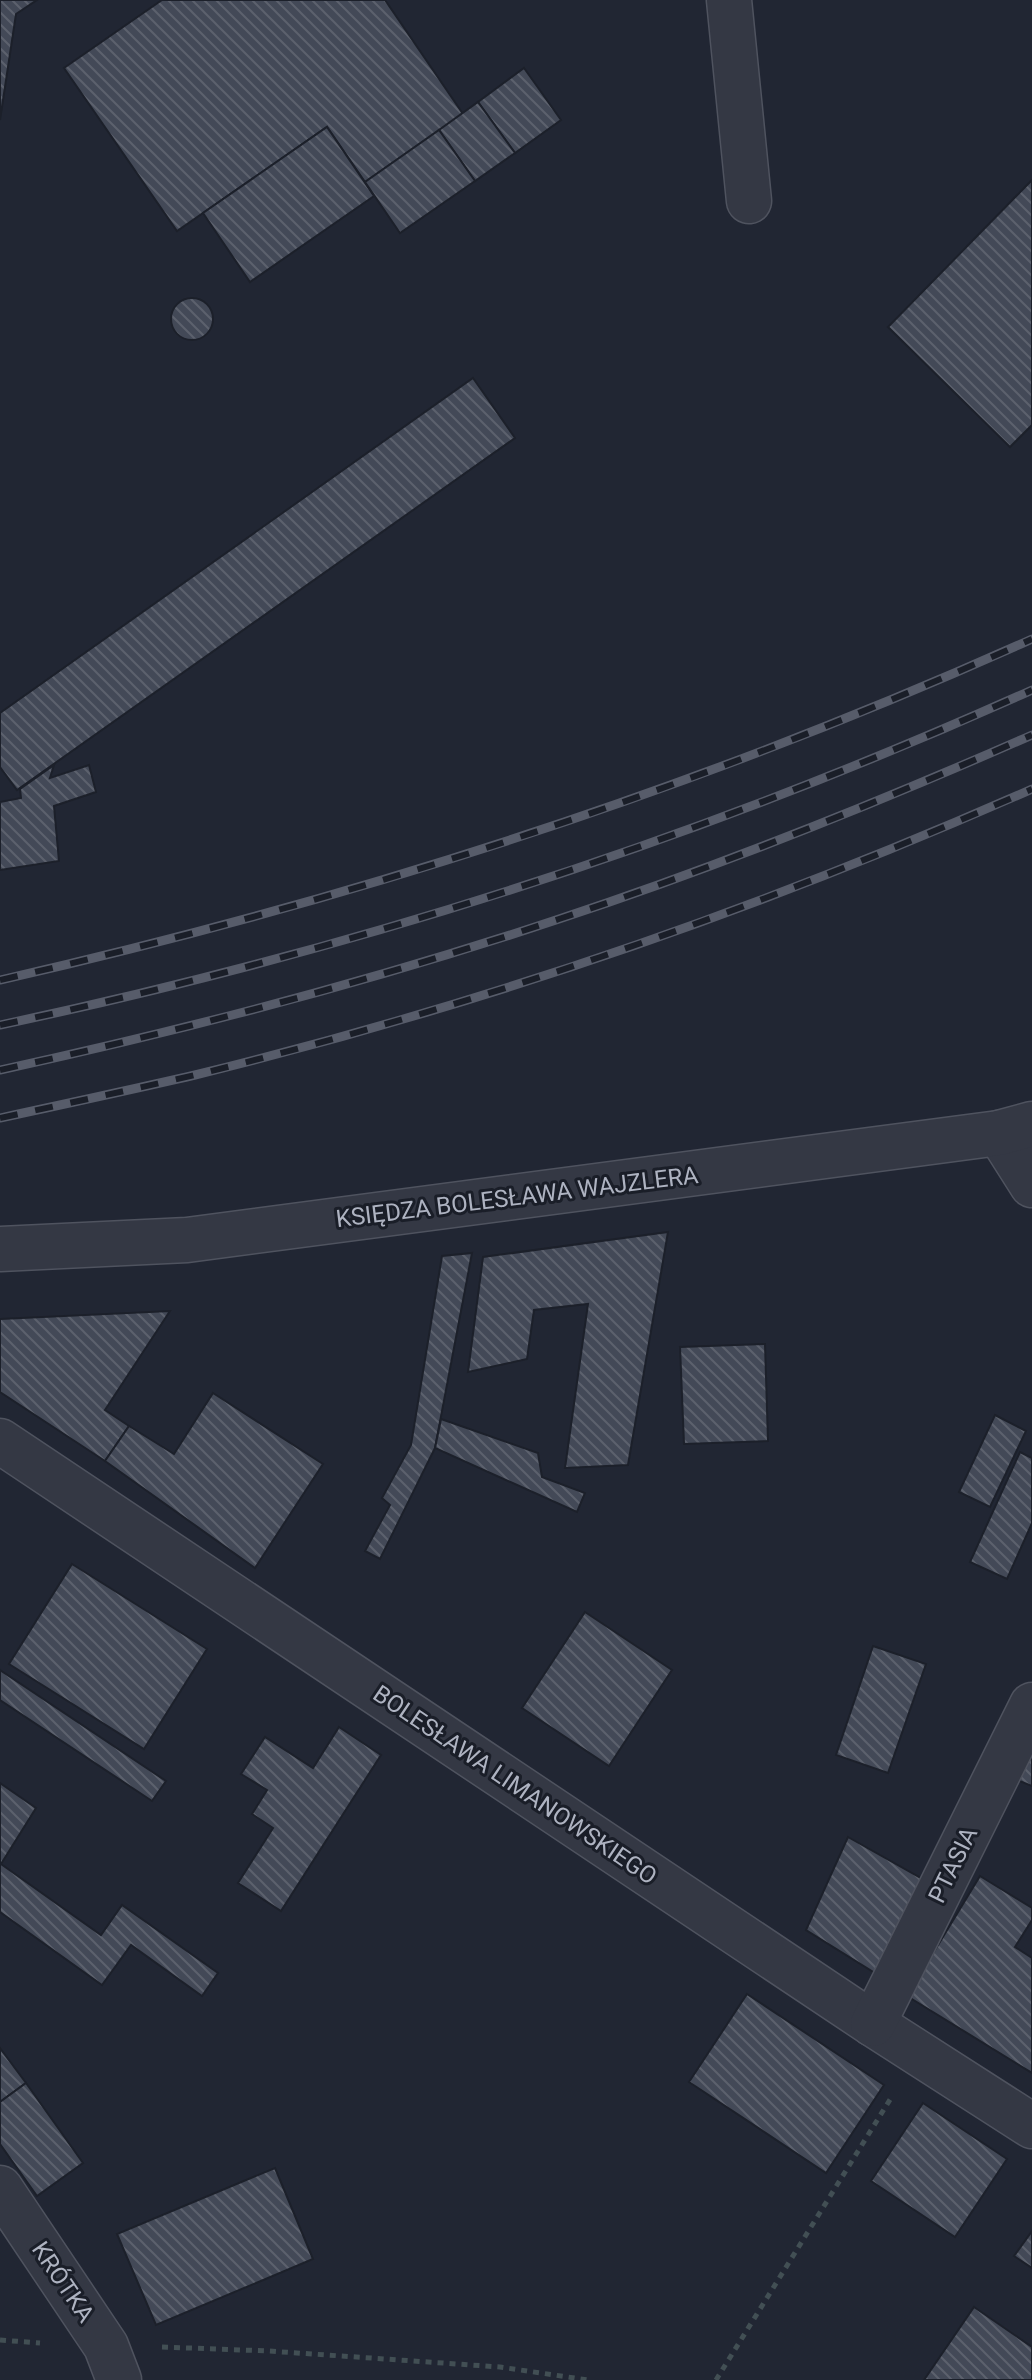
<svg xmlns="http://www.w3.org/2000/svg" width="1032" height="2380" viewBox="0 0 1032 2380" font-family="Roboto,sans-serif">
  <defs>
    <pattern id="building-back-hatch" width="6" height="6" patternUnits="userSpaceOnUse" patternTransform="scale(2)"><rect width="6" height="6" fill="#434957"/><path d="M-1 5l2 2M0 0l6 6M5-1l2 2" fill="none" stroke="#5c616d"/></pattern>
  </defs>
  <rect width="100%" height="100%" fill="#212633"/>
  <g fill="url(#building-back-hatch)" stroke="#1c202a" stroke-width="2">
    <path d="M 0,0 L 37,0 L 16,14 L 0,120 Z"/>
    <path d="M 162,0 L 385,0 L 463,114 L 365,182 L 327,127 L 177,231 L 64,68 Z"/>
    <path d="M 524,68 L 561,120 L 515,153 L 478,102 Z"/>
    <path d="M 478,102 L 515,153 L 475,181 L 439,130 Z"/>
    <path d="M 327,127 L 374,196 L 250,282 L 203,213 Z"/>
    <path d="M 439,130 L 475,181 L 400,233 L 365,182 Z"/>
    <path d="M 1032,180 L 1032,425 L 1010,447 L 888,327 Z"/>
    <circle cx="192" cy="319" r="21"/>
    <path d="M 473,378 L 515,438 L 17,790 L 0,767 L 0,713 Z"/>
    <path d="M 54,765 L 50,778 L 89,765 L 96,792 L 54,806 L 59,861 L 0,870 L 0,802 L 21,798 L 20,789 Z"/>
    <path d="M 668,1232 L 628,1465 L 565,1468 L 588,1304 L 534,1310 L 527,1359 L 468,1372 L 483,1257 Z"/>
    <path d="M 472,1253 L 435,1448 L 380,1559 L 365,1551 L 390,1505 L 382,1498 L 411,1445 L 442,1256 Z"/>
    <path d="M 170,1311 L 105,1410 L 129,1426 L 105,1461 L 0,1392 L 0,1319 Z"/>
    <path d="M 765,1344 L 768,1441 L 684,1444 L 680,1347 Z"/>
    <path d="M 213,1393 L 323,1464 L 255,1568 L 105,1461 L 129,1426 L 174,1454 Z"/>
    <path d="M 995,1415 L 1026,1431 L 990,1507 L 959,1492 Z"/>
    <path d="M 441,1419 L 538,1453 L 542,1477 L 585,1493 L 577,1512 L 435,1448 Z"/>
    <path d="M 1020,1452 L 1032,1458 L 1032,1523 L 1007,1579 L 970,1562 Z"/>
    <path d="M 72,1564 L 207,1649 L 144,1749 L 9,1664 Z"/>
    <path d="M 585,1612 L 672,1670 L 609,1766 L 522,1708 Z"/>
    <path d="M 873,1646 L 926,1664 L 888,1773 L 836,1755 Z"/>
    <path d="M 0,1670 L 166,1781 L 152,1801 L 0,1700 Z"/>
    <path d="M 339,1727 L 381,1755 L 281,1911 L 238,1883 L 273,1828 L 252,1814 L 267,1790 L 241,1774 L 265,1737 L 313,1768 Z"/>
    <path d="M 1032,1747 L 1032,1786 L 1017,1780 Z"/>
    <path d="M 0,1783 L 36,1808 L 1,1864 L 101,1935 L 122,1905 L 218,1973 L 202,1996 L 131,1945 L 102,1985 L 0,1912 Z"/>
    <path d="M 848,1837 L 933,1885 L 883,1978 L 806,1930 Z"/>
    <path d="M 980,1876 L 1032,1908 L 1032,1920 L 1015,1947 L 1032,1958 L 1032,2073 L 907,1996 Z"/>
    <path d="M 747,1994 L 884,2085 L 826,2173 L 689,2082 Z"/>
    <path d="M 0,2048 L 26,2083 L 0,2102 Z"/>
    <path d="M 26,2083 L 83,2163 L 37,2196 L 0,2144 L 0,2102 Z"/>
    <path d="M 923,2103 L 1007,2159 L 955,2237 L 871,2181 Z"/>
    <path d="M 275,2168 L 313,2259 L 156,2325 L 117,2234 Z"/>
    <path d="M 1032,2231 L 1032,2268 L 1014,2256 Z"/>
    <path d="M 974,2307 L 1032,2347 L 1032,2380 L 924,2380 Z"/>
  </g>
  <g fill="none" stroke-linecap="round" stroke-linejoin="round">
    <defs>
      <g id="minor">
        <path d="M 729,0 L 749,201"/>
        <path d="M 999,1133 L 1032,1185"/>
        <path d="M 0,1249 L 187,1240 L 999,1133 L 1032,1124"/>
        <path d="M 0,1441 L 873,2024 L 1032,2126"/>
        <path d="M 873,2024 L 1032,1705"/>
        <path d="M 0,2188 L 106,2346 L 119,2380"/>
      </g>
    </defs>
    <use href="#minor" stroke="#4f535f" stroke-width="47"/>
    <g stroke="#424f54" stroke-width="5" stroke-dasharray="6 6" stroke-linecap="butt">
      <path d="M 0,2340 L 40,2343"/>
      <path d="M 162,2347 L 269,2351 L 500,2367 L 588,2380"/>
      <path d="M 716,2380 L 891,2098"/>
    </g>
    <use href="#minor" stroke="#343844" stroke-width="44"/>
    <defs>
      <g id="rail">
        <path d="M 0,980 C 357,899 698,789 1032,639"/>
        <path d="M 0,1025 C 355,950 701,839 1032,690"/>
        <path d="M 0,1070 C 189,1029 376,980 559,919 C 720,866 877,803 1032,735"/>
        <path d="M 0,1118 C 65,1104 130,1090 195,1075 C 481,1005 763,908 1032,789"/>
      </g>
    </defs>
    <use href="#rail" stroke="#575c6a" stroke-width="9"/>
    <use href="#rail" stroke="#1a1e28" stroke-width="6" stroke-dasharray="18" stroke-linecap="butt"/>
  </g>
  <g text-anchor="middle" stroke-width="6" stroke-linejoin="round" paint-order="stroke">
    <g font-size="24" fill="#aeb3c1" stroke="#1a1e28">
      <text transform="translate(517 1197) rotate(-7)" y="8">KSIĘDZA BOLESŁAWA WAJZLERA</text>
      <text transform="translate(515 1785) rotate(34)" y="8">BOLESŁAWA LIMANOWSKIEGO</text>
      <text transform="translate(953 1865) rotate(-64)" y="8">PTASIA</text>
      <text transform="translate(63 2282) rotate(56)" y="8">KRÓTKA</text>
    </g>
  </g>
</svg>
